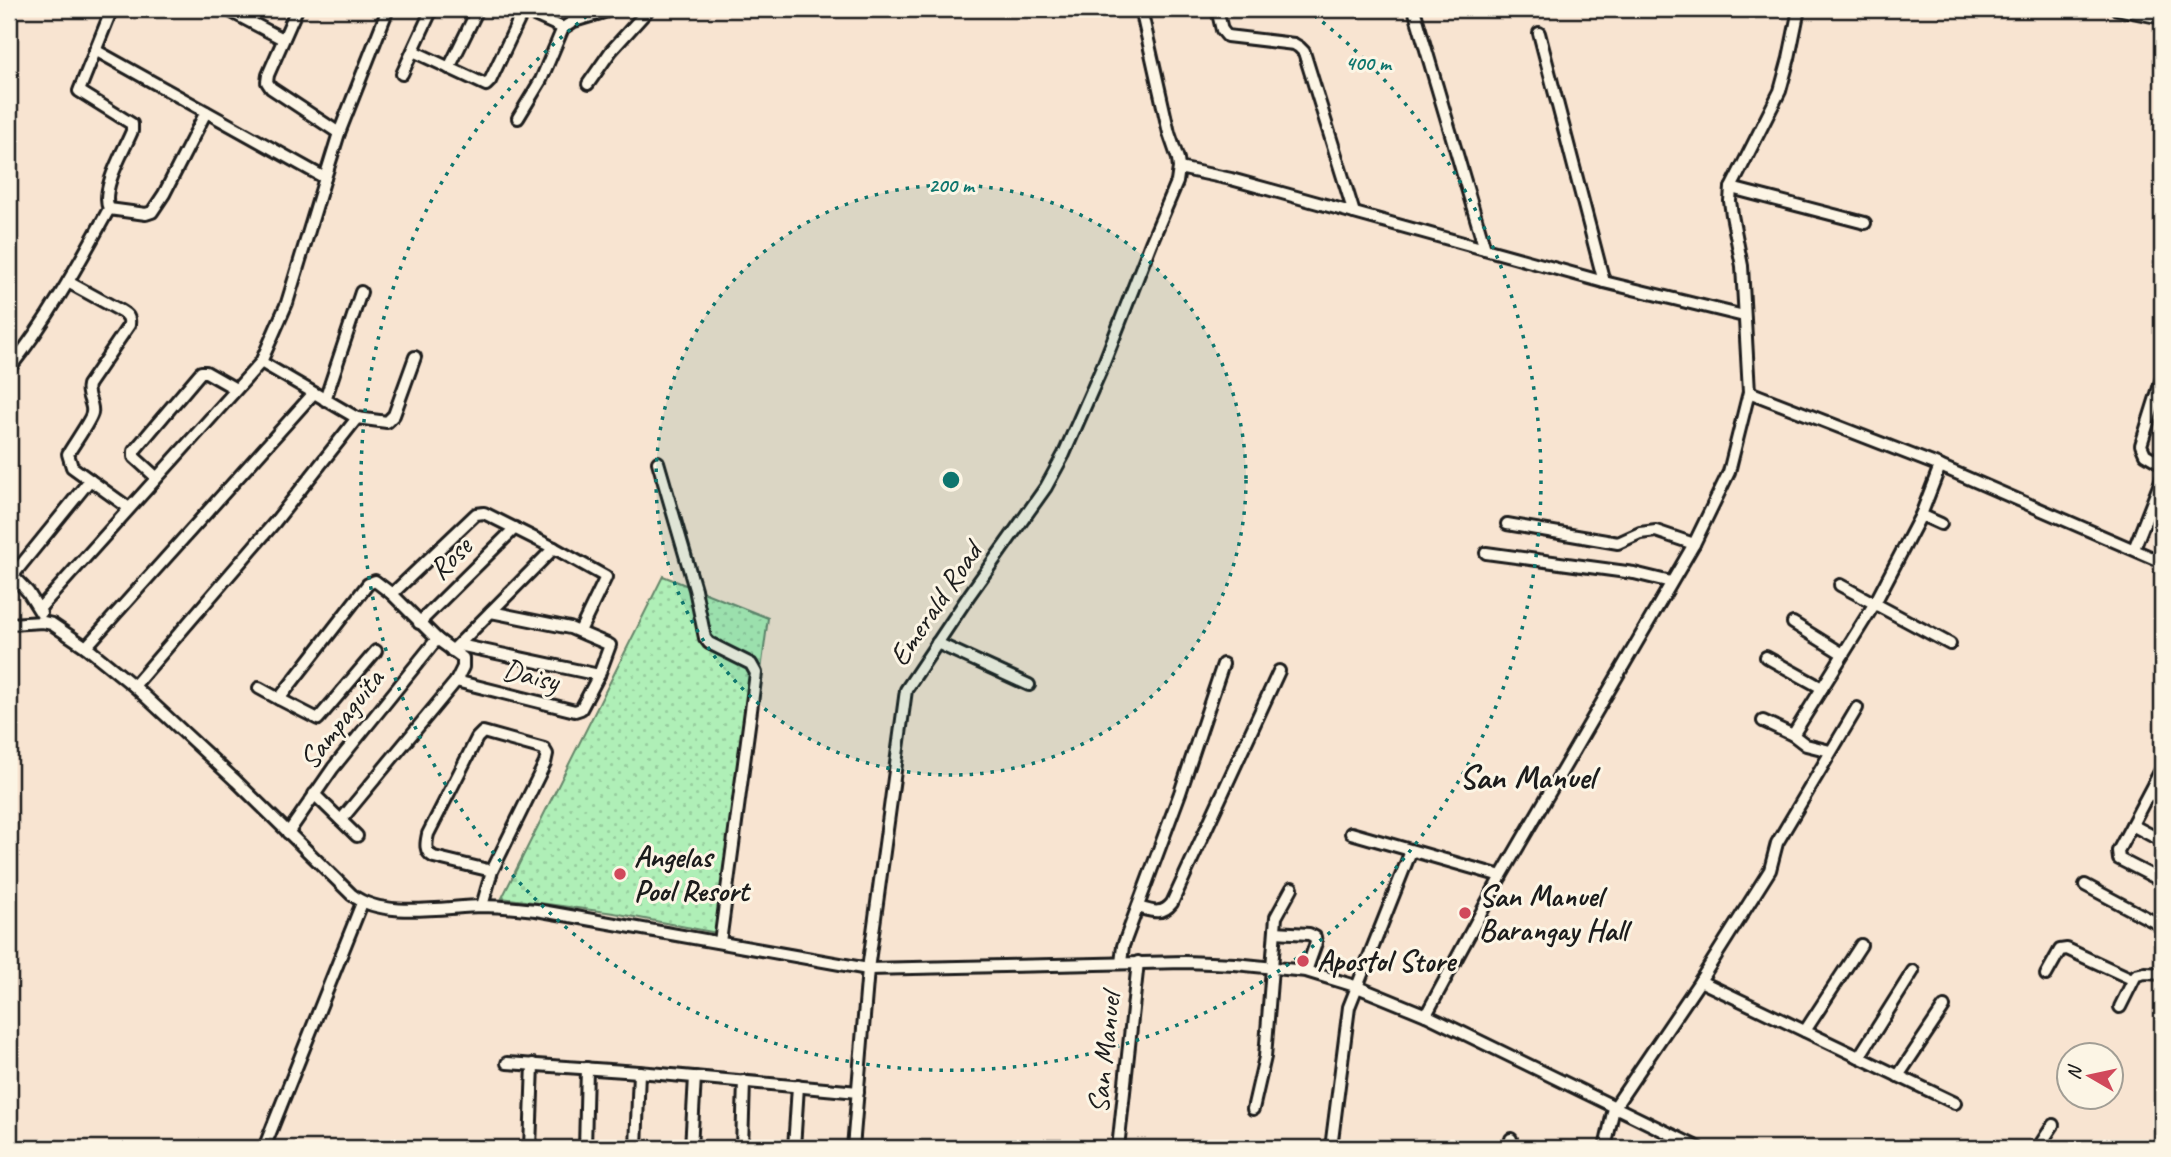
<svg xmlns="http://www.w3.org/2000/svg" width="2171" height="1157" viewBox="0 0 2171 1157" font-family="Caveat,sans-serif">
  <defs>
    <pattern id="park-dots" width="8" height="8" patternUnits="userSpaceOnUse" patternTransform="scale(1.75)"><rect width="8" height="8" fill="#afefb7"/><path d="M2 2h.1M6 6h.1" fill="none" stroke="#96cc9d" stroke-width="1.8" stroke-linecap="round"/></pattern>
  </defs>
  <rect width="100%" height="100%" fill="#f8e4d1"/>
  <filter id="ink" filterUnits="userSpaceOnUse"><feTurbulence type="fractalNoise" baseFrequency=".0143" numOctaves="2"/><feDisplacementMap in="SourceGraphic" scale="14" xChannelSelector="R" yChannelSelector="G"/><feConvolveMatrix kernelMatrix="1 2 1 2 8 2 1 2 1" color-interpolation-filters="sRGB"/></filter>
  <g filter="url(#ink)">
    <path fill="url(#park-dots)" stroke="#66866a" stroke-width="2" d="M 663,576 L 768,618 L 747,776 L 722,934 L 614,913 L 502,898 Z"/>
    <g fill="none" stroke-linecap="round" stroke-linejoin="round">
      <defs>
        <g id="minor">
          <path d="M 226,9 L 283,39"/>
          <path d="M 297,9 L 268,75 L 267,82 L 271,88 L 339,133"/>
          <path d="M 1217,9 L 1222,30 L 1227,36 L 1294,44 L 1299,47 L 1304,52 L 1354,213"/>
          <path d="M 1414,9 L 1485,249"/>
          <path d="M 2117,9 L 2162,18"/>
          <path d="M 523,10 L 563,28"/>
          <path d="M 1539,33 L 1604,282"/>
          <path d="M 413,51 L 486,85 L 490,81 L 524,9"/>
          <path d="M 449,68 L 478,9"/>
          <path d="M 402,74 L 432,9"/>
          <path d="M 588,84 L 611,51 L 649,9"/>
          <path d="M 518,118 L 541,80 L 563,28 L 574,21 L 614,9"/>
          <path d="M 1179,168 L 1231,179 L 1604,282 L 1744,316"/>
          <path d="M 325,178 L 339,133 L 388,9"/>
          <path d="M 1731,188 L 1865,223"/>
          <path d="M 109,209 L 146,214 L 152,212 L 164,194 L 206,112"/>
          <path d="M 68,282 L 121,311 C 128,315 130,318 129,325 L 88,385 C 85,396 94,403 92,413 C 91,420 73,445 68,454 L 72,467 L 90,480"/>
          <path d="M 261,362 L 357,418 L 387,422 L 394,415 L 415,357"/>
          <path d="M 9,369 C 48,320 78,265 109,209 C 100,189 124,151 132,131 L 132,124 L 79,91 L 112,9"/>
          <path d="M 2162,378 L 2141,445 L 2145,454 L 2162,464"/>
          <path d="M 1749,392 L 1940,466 L 2162,562"/>
          <path d="M 325,400 L 361,292"/>
          <path d="M 658,462 L 695,589 L 705,638 L 709,643 L 751,664 L 756,673 L 720,942"/>
          <path d="M 156,477 L 134,457 L 134,451 L 201,372 L 206,372 L 236,389"/>
          <path d="M 1921,515 L 1941,524"/>
          <path d="M 1507,524 L 1618,543 L 1640,533 L 1656,531 L 1694,544"/>
          <path d="M 2134,549 L 2162,478"/>
          <path d="M 1486,553 L 1634,573 L 1671,582"/>
          <path d="M 9,572 L 28,592 L 41,613"/>
          <path d="M 13,575 L 90,480 L 129,508"/>
          <path d="M 1840,585 L 1950,644"/>
          <path d="M 392,594 L 476,514 L 484,513 L 554,548 L 606,577 L 580,631"/>
          <path d="M 40,608 L 261,362 L 287,303 L 325,178 L 95,50"/>
          <path d="M 419,623 L 515,528"/>
          <path d="M 1793,623 L 1843,654"/>
          <path d="M 9,624 L 43,622 L 52,624 L 86,647 L 134,686 L 236,781 L 352,895 C 383,919 443,907 481,906 C 500,906 518,908 536,910 L 868,969 L 1185,962 L 1235,964 L 1306,971 L 1355,986 L 1426,1015 L 1699,1148"/>
          <path d="M 937,643 L 1029,685"/>
          <path d="M 459,645 L 599,675"/>
          <path d="M 86,647 L 313,394"/>
          <path d="M 452,651 L 554,548"/>
          <path d="M 1766,657 L 1822,688"/>
          <path d="M 134,686 L 275,522 L 357,418"/>
          <path d="M 259,688 L 279,699 L 368,584 L 375,581 L 392,594 L 437,639 L 463,658 L 463,667 L 456,681"/>
          <path d="M 279,699 L 318,719 L 376,651"/>
          <path d="M 1763,721 L 1793,735 L 1806,745 L 1830,751"/>
          <path d="M 1793,735 L 1875,603 L 1921,515 L 1940,466"/>
          <path d="M 2162,768 L 2118,851 L 2119,859 L 2162,881"/>
          <path d="M 314,794 L 357,836"/>
          <path d="M 2149,794 L 2162,800"/>
          <path d="M 341,820 L 456,681 L 575,711 L 581,709 L 599,675 L 610,645 L 570,628 L 491,612"/>
          <path d="M 2132,825 L 2162,841"/>
          <path d="M 288,833 L 333,768 L 437,639"/>
          <path d="M 1351,833 L 1501,876"/>
          <path d="M 2085,885 L 2162,926"/>
          <path d="M 482,906 L 492,871 L 545,763 L 547,754 L 544,749 L 483,732 L 477,738 L 428,834 C 426,843 424,852 434,857 L 492,871"/>
          <path d="M 1138,907 C 1151,911 1162,916 1172,903 L 1279,671"/>
          <path d="M 1275,932 L 1309,934 L 1315,937 L 1316,943 L 1306,971"/>
          <path d="M 1121,963 L 1123,946 L 1180,793 L 1223,664"/>
          <path d="M 2046,975 L 2060,950 L 2067,949 L 2132,979"/>
          <path d="M 1700,981 L 1955,1103"/>
          <path d="M 2120,1007 L 2136,975 L 2145,973 L 2162,974"/>
          <path d="M 1426,1015 L 1501,876 L 1694,544 L 1729,472 L 1749,392 L 1742,266 L 1732,215 L 1730,201 L 1731,188 L 1780,91 L 1789,58 L 1799,9"/>
          <path d="M 1805,1031 L 1861,945"/>
          <path d="M 1859,1057 L 1913,971"/>
          <path d="M 507,1063 L 639,1072 L 858,1092"/>
          <path d="M 1898,1076 L 1944,1007"/>
          <path d="M 1253,1109 L 1265,1057 L 1276,917 L 1292,888"/>
          <path d="M 264,1148 L 362,903"/>
          <path d="M 530,1148 L 533,1064"/>
          <path d="M 585,1148 L 587,1068"/>
          <path d="M 636,1148 L 639,1072"/>
          <path d="M 691,1148 L 695,1077"/>
          <path d="M 742,1148 L 744,1081"/>
          <path d="M 794,1148 L 798,1086"/>
          <path d="M 853,1148 L 868,969 L 906,690 L 970,594 L 1046,487 L 1064,454 L 1104,363 L 1151,243 L 1177,182 L 1179,168 L 1178,159 L 1169,133 L 1141,9"/>
          <path d="M 1118,1148 L 1138,962"/>
          <path d="M 1331,1148 L 1349,1007 L 1411,851"/>
          <path d="M 1510,1148 L 1511,1139"/>
          <path d="M 1605,1148 L 1614,1108 L 1700,981 L 1770,870 L 1777,843 L 1857,708"/>
          <path d="M 2038,1148 L 2053,1125"/>
        </g>
      </defs>
      <use href="#minor" stroke="#1c1c1c" stroke-width="16"/>
      <use href="#minor" stroke="#fcf5e5" stroke-width="10"/>
    </g>
  </g>
  <circle cx="951" cy="480" r="295" fill="#0f766e" fill-opacity=".12"/>
  <g fill="none" stroke="#0f766e" stroke-width="3.5" stroke-dasharray="3.5 7">
    <circle cx="951" cy="480" r="295"/>
    <path d="M1306 9A590 590 0 1 1 596 9"/>
  </g>
  <g fill="#d1495b" stroke="#fcf5e5" stroke-width="2.5">
    <circle cx="620" cy="874" r="7"/>
    <circle cx="1465" cy="913" r="7"/>
    <circle cx="1303" cy="961" r="7"/>
  </g>
  <g text-anchor="middle" stroke-width="6" stroke-linejoin="round" paint-order="stroke">
    <g font-size="30" fill="#1c1c1c" stroke="#fcf5e5">
      <text transform="translate(450 558) rotate(-45)" y="10">Rose</text>
      <text transform="translate(935 604) rotate(-56)" y="10">Emerald Road</text>
      <text transform="translate(531 675) rotate(14)" y="10">Daisy</text>
      <text transform="translate(341 719) rotate(-52)" y="10">Sampaguita</text>
      <text transform="translate(1104 1053) rotate(-84)" y="10">San Manuel</text>
    </g>
    <g font-size="30" font-weight="bold" fill="#1c1c1c" stroke="#fcf5e5" text-anchor="start">
      <text x="634" y="867">Angelas<tspan x="634" dy="34">Pool Resort</tspan></text>
      <text x="1479" y="906">San Manuel<tspan x="1479" dy="34">Barangay Hall</tspan></text>
      <text x="1317" y="971">Apostol Store</text>
    </g>
    <g font-size="33" font-weight="bold" fill="#1c1c1c" stroke="#fcf5e5">
      <text x="1527" y="788">San Manuel</text>
    </g>
  </g>
  <circle cx="951" cy="480" r="10" fill="#0f766e" stroke="#fcf5e5" stroke-width="3.5"/>
  <g font-size="21" text-anchor="middle" font-weight="bold" fill="#0f766e" stroke="#fcf5e5" stroke-width="6" stroke-linejoin="round" paint-order="stroke">
    <text x="1368" y="70">400 m</text>
    <text x="951" y="192">200 m</text>
  </g>
  <rect width="2171" height="1157" fill="none" stroke="#fcf5e5" stroke-width="35"/>
  <rect x="18" y="18" width="2136" height="1122" fill="none" stroke="#1c1c1c" stroke-width="2.5" filter="url(#ink)"/>
  <g transform="translate(2090 1076) rotate(279)"><circle r="33" fill="#fcf5e5" stroke="#a29e95" stroke-width="2"/>
  <path d="M0-5L12 26L0 18L-12 26Z" fill="#d1495b"/>
  <text y="-10" font-size="19" font-weight="bold" text-anchor="middle" fill="#1c1c1c">N</text>
  </g>
</svg>
